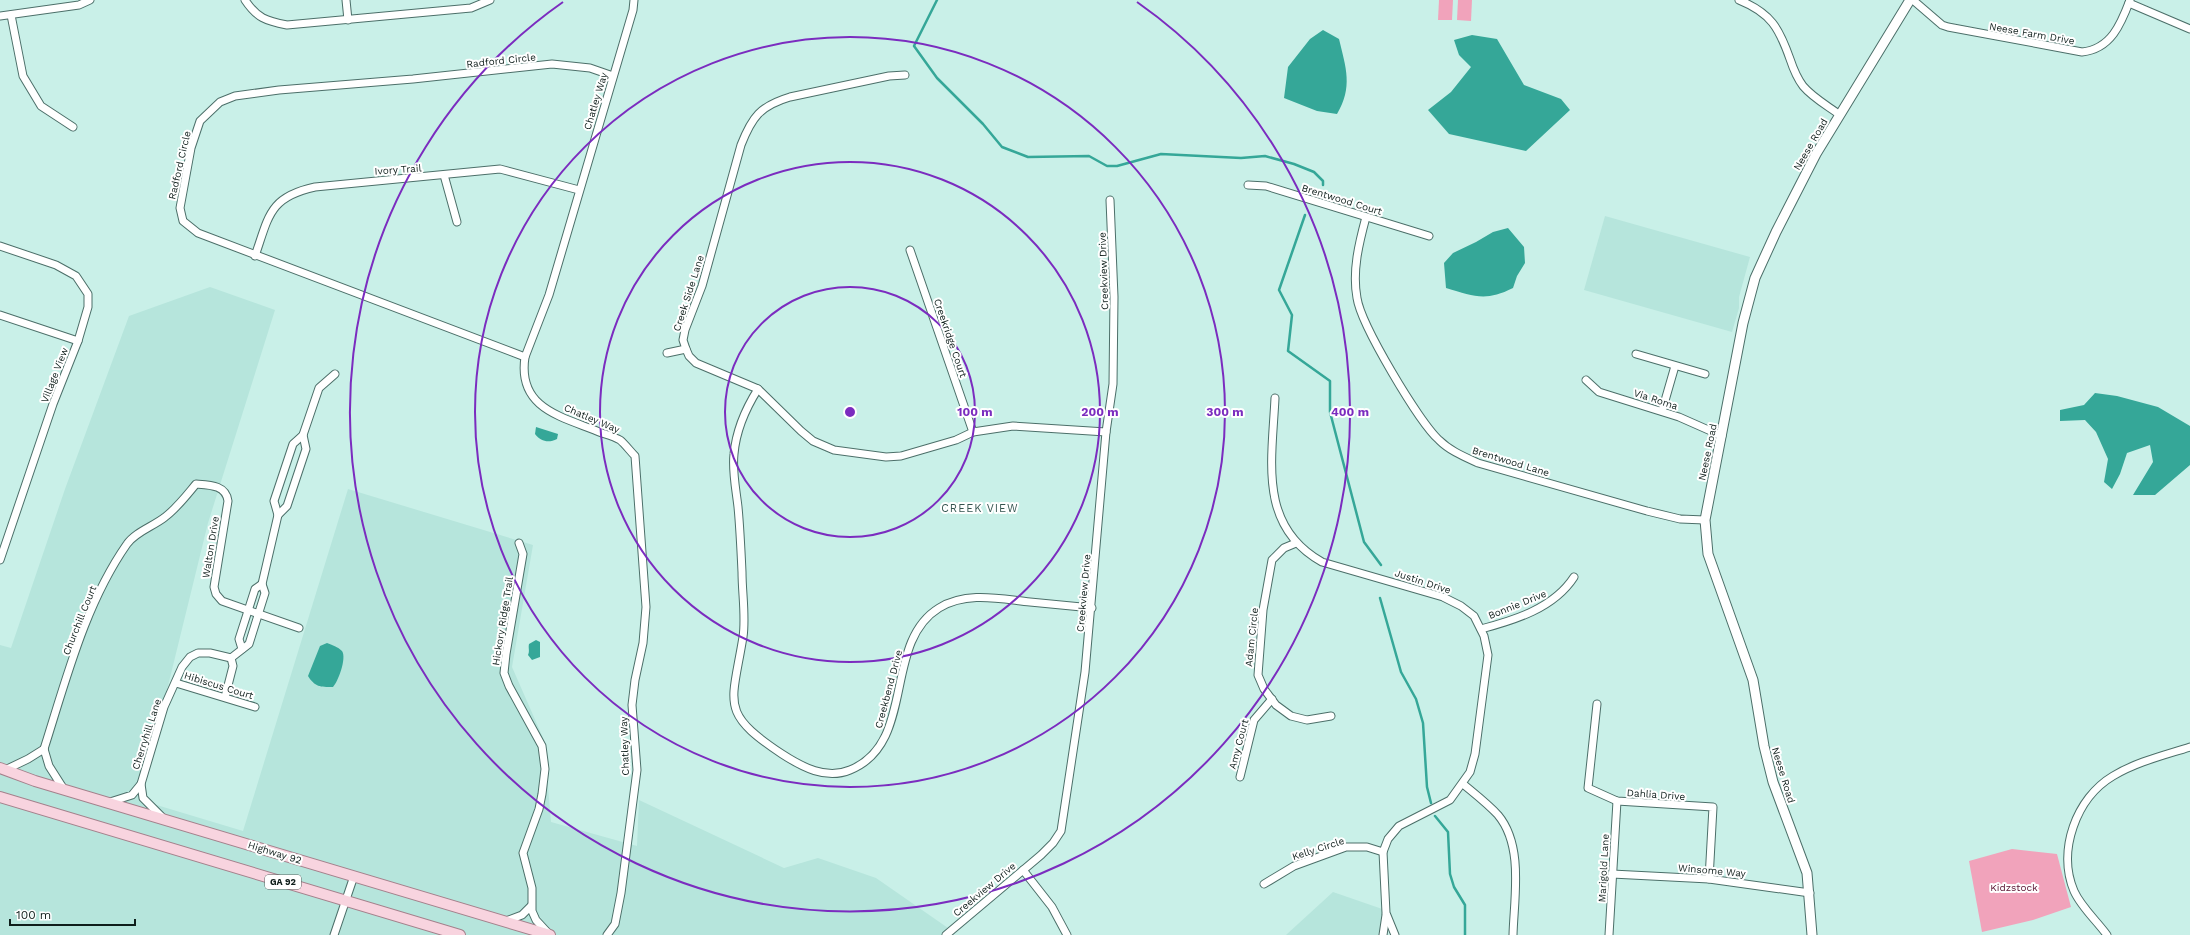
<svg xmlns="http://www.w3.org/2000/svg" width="2190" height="935" viewBox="0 0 2190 935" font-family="'Work Sans',sans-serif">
  <rect width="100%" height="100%" fill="#c9f0e8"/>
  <g fill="#b6e5dc">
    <path d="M 1605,216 L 1750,257 L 1739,297 L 1739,308 L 1732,332 L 1584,290 Z"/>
    <path d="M 210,287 L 275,310 L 208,523 L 140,800 L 243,831 L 348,489 L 533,545 L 512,667 L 544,740 L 551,822 L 637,846 L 639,800 L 784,868 L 818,858 L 876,878 L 948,928 L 942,935 L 0,935 L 0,645 L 11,648 L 65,489 L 129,316 Z"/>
    <path d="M 1333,892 L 1388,911 L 1385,935 L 1286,935 Z"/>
  </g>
  <g fill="#f1a3bb">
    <path d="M 1439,0 L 1453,0 L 1452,20 L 1438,20 Z"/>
    <path d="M 1458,0 L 1472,0 L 1471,21 L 1457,20 Z"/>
    <path d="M 2012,849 L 2057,854 L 2071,907 L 2033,920 L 1982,932 L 1969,861 Z"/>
  </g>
  <g fill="#35a798">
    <path d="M 1323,30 L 1339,39 C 1346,68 1353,87 1337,114 L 1317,111 L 1284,98 L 1288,67 L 1310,39 Z"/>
    <path d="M 1472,35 L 1497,39 L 1524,85 L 1561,99 L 1570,110 L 1526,151 L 1449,134 L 1428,110 L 1451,92 L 1471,67 L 1459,55 L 1454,40 Z"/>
    <path d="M 1508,228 L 1524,247 L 1525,263 L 1517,276 L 1513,288 C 1485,302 1474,296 1446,288 L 1444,263 L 1453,253 L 1476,242 L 1493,232 Z"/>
    <path d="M 2095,393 L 2117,396 L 2158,407 L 2190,426 L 2190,465 L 2155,495 L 2133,495 L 2153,462 L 2150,445 L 2127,453 L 2120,474 L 2112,489 L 2104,482 L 2108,459 L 2096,432 L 2085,420 L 2060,421 L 2060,410 L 2084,405 Z"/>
    <path d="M 536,427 L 558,434 L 557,439 C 549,443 541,442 535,434 Z"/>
    <path d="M 536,640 L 540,642 L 540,657 L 532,660 L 528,655 C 530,651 528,648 529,644 Z"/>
    <path d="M 327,643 C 332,645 338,647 342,651 C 347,658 338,682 333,687 C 320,687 315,687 308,676 L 320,646 Z"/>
  </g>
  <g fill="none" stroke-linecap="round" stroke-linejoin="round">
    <g stroke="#35a798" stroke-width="2.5">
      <path d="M 937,0 L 914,46 L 937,78 L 983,124 L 1002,147 L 1028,157 L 1089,156 L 1107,166 L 1117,166 L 1161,154 L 1241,158 L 1265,156 L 1294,164 L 1314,172 L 1323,181 L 1323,185"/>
      <path d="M 1305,215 L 1279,290 L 1292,315 L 1288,351 L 1330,381 L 1330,412 L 1364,542 L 1381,565"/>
      <path d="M 1380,598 L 1401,672 L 1416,699 L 1423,723 L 1427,787 L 1431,803"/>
      <path d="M 1435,816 L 1448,832 L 1450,874 L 1454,887 L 1465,905 L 1465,935"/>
    </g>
    <defs>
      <g id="street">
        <path d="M 245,0 C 257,18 266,21 287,25 L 471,8 L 490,0"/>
        <path d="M 346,0 L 348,20"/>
        <path d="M 1739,0 C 1771,13 1779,28 1790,59 C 1793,68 1797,78 1803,86 C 1813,98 1828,106 1840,115"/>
        <path d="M 1913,0 L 1942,25 L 1948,27 L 2082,52 C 2111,49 2121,24 2130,0"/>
        <path d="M 2129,3 L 2190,29"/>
        <path d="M 11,15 L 23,76 L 41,106 L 73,127"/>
        <path d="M 0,16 L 79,5 L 90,0"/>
        <path d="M 905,75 L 889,76 L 790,97 C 760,106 752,117 741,145 L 702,286 L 685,330 L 683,340 L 686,349 L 689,356 L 696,363 L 758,389 L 801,431 L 813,441 L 834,450 L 886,457 L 901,456 L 956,440 L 973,432 L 1013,426 L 1106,432"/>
        <path d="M 444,175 L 457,222"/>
        <path d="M 1248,185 L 1266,186 L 1429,236"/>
        <path d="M 1366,217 C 1359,243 1352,271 1357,298 C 1361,325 1419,422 1439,440 C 1450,451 1465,457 1478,463 L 1647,511 L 1680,519 L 1705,520"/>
        <path d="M 0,246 L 56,265 L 76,276 L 88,294 L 88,307 L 78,341 L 53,404 L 0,560"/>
        <path d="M 910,250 L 973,432"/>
        <path d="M 255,256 C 269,216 269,197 315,187 L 500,169 L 579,190"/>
        <path d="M 0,315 L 78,341"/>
        <path d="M 667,353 L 686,349"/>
        <path d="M 1636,354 L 1705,374"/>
        <path d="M 525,357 L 198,233 L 183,221 L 180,208 L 191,148 L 200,121 L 220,102 L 235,96 L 279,90 L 413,79 L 552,64 L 590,68 L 613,76"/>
        <path d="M 1586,380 L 1599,392 L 1679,417 L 1722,436"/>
        <path d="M 758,389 C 746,408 736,431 734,454 C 732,471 736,489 738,507 C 740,528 741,550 742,572 C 742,593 746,617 743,637 C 732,705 719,712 782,754 C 802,767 826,780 850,770 C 917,743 882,643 939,608 C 967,591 1000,599 1030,602 C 1051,604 1071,606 1092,608"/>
        <path d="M 1275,398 C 1272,461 1258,526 1322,562 L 1443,597 L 1461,606 L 1474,616 L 1484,636 L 1488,655 L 1475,754 L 1470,772 L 1450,800 L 1399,826 L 1388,839 L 1383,852 L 1386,913 L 1395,935"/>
        <path d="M 1662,411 L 1675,366"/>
        <path d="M 278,515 L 287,506 L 306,449 L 303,435 L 319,388 L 335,374"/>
        <path d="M 519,543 L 523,554 L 506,654 L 504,673 L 509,686 L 542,746 L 545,769 L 542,794 L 539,809 L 523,853 L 532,888 L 532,911 L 536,920 L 549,934"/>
        <path d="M 1296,543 L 1284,548 L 1272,560 L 1263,610 L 1258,675 L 1264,689 L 1276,705 L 1291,716 L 1307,720 L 1331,716"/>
        <path d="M 1481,629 C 1515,620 1554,608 1574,577"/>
        <path d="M 242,649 L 239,639 L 255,589 L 262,584"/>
        <path d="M 176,683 L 255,707"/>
        <path d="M 225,697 L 233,666 L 231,658"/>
        <path d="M 1597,704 L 1588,788 L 1617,801 L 1713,807 L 1709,879"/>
        <path d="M 44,749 C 66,680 85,604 127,544 C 135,532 154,526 165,517 C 177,508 186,496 196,484 C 210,485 226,485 228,501 L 214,587 L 216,594 L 222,601 L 299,628"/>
        <path d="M 44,749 L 49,766 L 63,788"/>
        <path d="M 5,770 L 28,759 L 44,749"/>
        <path d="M 1240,777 L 1254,720 L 1272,699"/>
        <path d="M 141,784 L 143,798 L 162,817"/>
        <path d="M 1463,784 C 1475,794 1488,804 1498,815 C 1524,846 1514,898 1513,935"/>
        <path d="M 110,802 L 132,795 L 141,784 L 164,707 L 182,667 L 190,657 L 198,653 L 210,653 L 231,658 L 249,644 L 265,593 L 262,584 L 278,515 L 274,501 L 293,444 L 303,435"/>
        <path d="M 1023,870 L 1052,907 L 1067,935"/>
        <path d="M 1612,874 L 1709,879 L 1810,893"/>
        <path d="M 1264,884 L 1294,866 L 1346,847 L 1367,847 L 1383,852"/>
        <path d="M 506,921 L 522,915 L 531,906"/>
        <path d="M 334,935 L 354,876"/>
        <path d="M 607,935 L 615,924 L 621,893 L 637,770 L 632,705 L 635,680 L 643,643 L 646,607 L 635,456 C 630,451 625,444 620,440 C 615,437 608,435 602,433 C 564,417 517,410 525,357 L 549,295 L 633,10 L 634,0"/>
        <path d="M 946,935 L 1041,855 L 1053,843 L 1061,831 L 1085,672 L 1106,432 L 1113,384 L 1114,297 L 1110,200"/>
        <path d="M 1383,935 L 1386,915"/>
        <path d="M 1609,935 L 1617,801"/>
        <path d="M 2107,935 C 2097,921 2081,907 2074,891 C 2057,851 2076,798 2113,776 C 2136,762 2165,755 2190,747"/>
      </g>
      <path id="secondary" d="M 1812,935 L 1807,873 L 1773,782 L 1764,746 L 1753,680 L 1708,554 L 1705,520 L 1743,323 L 1755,278 L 1776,232 L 1816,154 L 1910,0"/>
      <g id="primary">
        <path d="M 0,768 L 35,781 L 550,935"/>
        <path d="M 0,797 L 460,935"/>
      </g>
    </defs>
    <use href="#street" stroke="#4c6f69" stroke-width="9"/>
    <use href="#secondary" stroke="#4c6f69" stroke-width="11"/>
    <use href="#primary" stroke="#a4818c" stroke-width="12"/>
    <use href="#street" stroke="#fff" stroke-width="7"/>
    <use href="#secondary" stroke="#fff" stroke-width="9"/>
    <use href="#primary" stroke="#f8d4df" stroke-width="10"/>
  </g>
  <g fill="none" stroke="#7b2cbf" stroke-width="2">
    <circle cx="850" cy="412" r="125"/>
    <circle cx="850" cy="412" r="250"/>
    <circle cx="850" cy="412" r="375"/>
    <path d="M1137 2A500 500 0 1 1 563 2"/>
  </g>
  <g text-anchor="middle" stroke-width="4" stroke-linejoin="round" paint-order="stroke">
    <rect fill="#fff" stroke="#57625f" stroke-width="1" x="265" y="875" width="36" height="14" rx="3"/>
    <g font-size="9" font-weight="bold" fill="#0f1e1b">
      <text x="283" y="885">GA 92</text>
    </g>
    <g font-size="10" fill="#0f1e1b" stroke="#fff">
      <text transform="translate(2032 33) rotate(10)" y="4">Neese Farm Drive</text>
      <text transform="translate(501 60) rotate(-6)" y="4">Radford Circle</text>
      <text transform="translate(595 101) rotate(-73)" y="4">Chatley Way</text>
      <text transform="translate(1810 144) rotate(-60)" y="4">Neese Road</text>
      <text transform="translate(179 165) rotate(-77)" y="4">Radford Circle</text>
      <text transform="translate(398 169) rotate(-4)" y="4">Ivory Trail</text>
      <text transform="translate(1342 199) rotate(17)" y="4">Brentwood Court</text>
      <text transform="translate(1103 271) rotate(-92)" y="4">Creekview Drive</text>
      <text transform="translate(688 293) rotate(-72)" y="4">Creek Side Lane</text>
      <text transform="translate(951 338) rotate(71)" y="4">Creekridge Court</text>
      <text transform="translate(54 375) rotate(-69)" y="4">Village View</text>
      <text transform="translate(1656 399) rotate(18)" y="4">Via Roma</text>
      <text transform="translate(592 418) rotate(23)" y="4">Chatley Way</text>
      <text transform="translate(1707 452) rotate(-78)" y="4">Neese Road</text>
      <text transform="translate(1511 461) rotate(17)" y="4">Brentwood Lane</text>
      <text transform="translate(210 547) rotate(-81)" y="4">Walton Drive</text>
      <text transform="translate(1423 581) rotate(18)" y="4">Justin Drive</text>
      <text transform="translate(1083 593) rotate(-85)" y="4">Creekview Drive</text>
      <text transform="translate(1517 604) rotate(-22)" y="4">Bonnie Drive</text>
      <text transform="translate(79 620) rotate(-68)" y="4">Churchill Court</text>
      <text transform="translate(502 621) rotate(-81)" y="4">Hickory Ridge Trail</text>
      <text transform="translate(1251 637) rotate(-84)" y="4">Adam Circle</text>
      <text transform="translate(219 685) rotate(17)" y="4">Hibiscus Court</text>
      <text transform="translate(888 689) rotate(-75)" y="4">Creekbend Drive</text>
      <text transform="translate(146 734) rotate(-72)" y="4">Cherryhill Lane</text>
      <text transform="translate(1238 744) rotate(-75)" y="4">Amy Court</text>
      <text transform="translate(624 746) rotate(-92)" y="4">Chatley Way</text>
      <text transform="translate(1784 775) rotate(73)" y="4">Neese Road</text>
      <text transform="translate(1656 794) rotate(4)" y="4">Dahlia Drive</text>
      <text transform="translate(1318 848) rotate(-18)" y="4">Kelly Circle</text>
      <text transform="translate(275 852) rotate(17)" y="4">Highway 92</text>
      <text transform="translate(1603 868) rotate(-87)" y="4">Marigold Lane</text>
      <text transform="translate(1712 870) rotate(5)" y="4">Winsome Way</text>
      <text transform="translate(984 889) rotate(-40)" y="4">Creekview Drive</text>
    </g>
    <g font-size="10" fill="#591130" stroke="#fff">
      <text x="2014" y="891">Kidzstock</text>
    </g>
    <g font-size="11" letter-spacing="1" fill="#33544f" stroke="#fff">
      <text x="980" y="512">CREEK VIEW</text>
    </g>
  </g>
  <circle cx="850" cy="412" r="6" fill="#7b2cbf" stroke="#fff" stroke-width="2"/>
  <g font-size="12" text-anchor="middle" font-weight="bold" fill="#7b2cbf" stroke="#fff" stroke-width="4" stroke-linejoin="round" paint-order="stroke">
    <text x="975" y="416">100 m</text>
    <text x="1100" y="416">200 m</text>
    <text x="1225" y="416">300 m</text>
    <text x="1350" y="416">400 m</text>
  </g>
  <path d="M10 919v6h125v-6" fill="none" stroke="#0f1e1b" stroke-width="2"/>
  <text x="16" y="919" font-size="12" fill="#0f1e1b" stroke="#ffffff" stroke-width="3" paint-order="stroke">100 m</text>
</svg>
